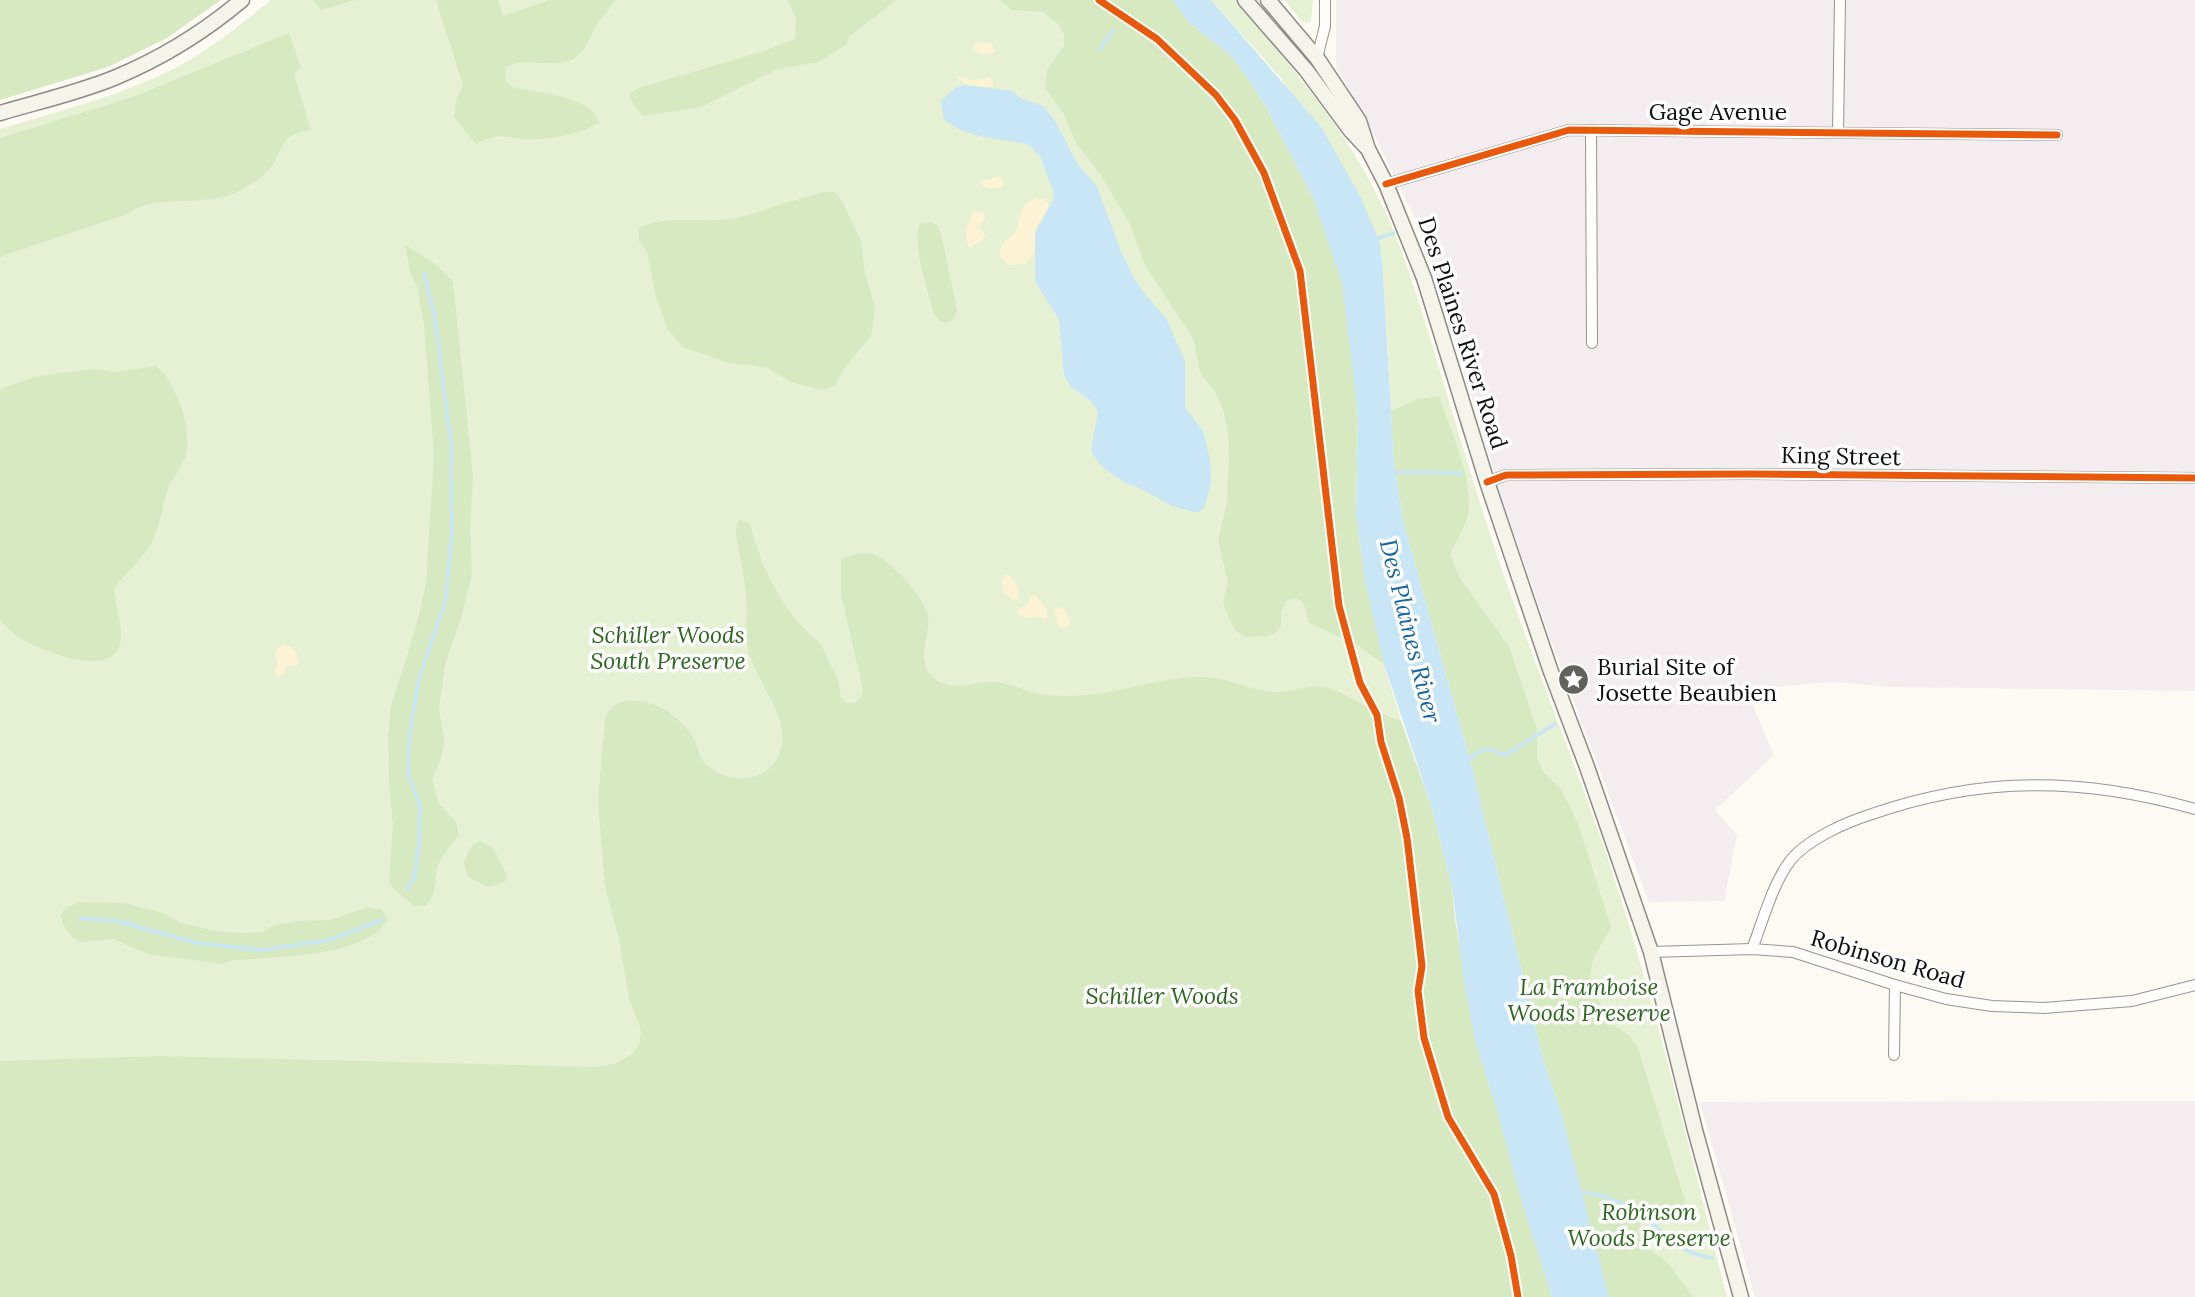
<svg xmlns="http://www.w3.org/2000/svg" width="2195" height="1297" viewBox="0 0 2195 1297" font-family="Lora,serif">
  <rect width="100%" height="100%" fill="#fcfaf2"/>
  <g fill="#f3edef">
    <path d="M 1336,0 L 2195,0 L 2195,691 L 1894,687 L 1833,682 L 1746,689 L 1774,755 L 1715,810 L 1737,835 L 1724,901 L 1649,902 L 1549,635 L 1503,501 L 1434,271 L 1416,220 L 1374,134 L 1336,67 Z"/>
    <path d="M 2195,1101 L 2195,1297 L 1755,1297 L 1700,1102 Z"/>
  </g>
  <g fill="#e5f1d2">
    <path d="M 271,0 L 1173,0 L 1314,200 L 1343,283 L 1356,512 L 1384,664 L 1401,721 L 1552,1297 L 0,1297 L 0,129 C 59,111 124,95 179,66 C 212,48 242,24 271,0 Z"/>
    <path d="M 1211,0 L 1236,0 C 1286,62 1341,122 1376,193 C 1401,241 1416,293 1432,345 C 1455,421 1477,497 1503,573 C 1536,668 1574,761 1607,856 C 1655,1000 1689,1150 1727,1297 L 1609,1297 L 1394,462 L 1383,274 L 1380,242 L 1281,78 Z"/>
    <path d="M 1285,0 L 1313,0 L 1311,21 L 1307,23 L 1301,21 Z"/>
  </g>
  <g fill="#d6e9c0">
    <path d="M 0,0 L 221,0 L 167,38 L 108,67 L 0,100 Z"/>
    <path d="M 313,0 L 355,0 L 321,10 Z"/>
    <path d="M 436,0 L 498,0 L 503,16 L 549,0 L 616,0 C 609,9 602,17 596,26 C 589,36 586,51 575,58 C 552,70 525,55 505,68 L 506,80 L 512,87 C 535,93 595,96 599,123 C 579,134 547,141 524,139 C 500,136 499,133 476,144 L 454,117 L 457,97 L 463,85 Z"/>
    <path d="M 788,0 L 896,0 L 850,36 L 846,45 L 818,62 L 778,69 L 701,107 L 643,116 L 634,105 L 629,94 L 639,88 L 764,51 L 795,39 L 796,18 Z"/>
    <path d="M 1000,0 L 1173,0 L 1188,22 L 1228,53 L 1247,77 L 1267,109 L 1314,200 L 1343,283 L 1358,416 L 1356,513 L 1365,582 L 1384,664 L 1359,646 L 1308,622 C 1306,608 1303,592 1286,601 L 1281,612 L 1281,626 L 1275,633 L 1267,636 L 1246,637 L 1236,631 L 1229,618 L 1223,602 L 1228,582 L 1218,540 L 1227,503 L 1229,460 L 1228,432 L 1223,409 L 1216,393 L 1200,373 L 1194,340 L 1144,263 L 1129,222 L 1100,174 L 1076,143 L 1065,116 L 1046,89 L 1045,81 L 1048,69 L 1064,45 L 1064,35 L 1059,25 L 1043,12 L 1012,10 Z"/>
    <path d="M 289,33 L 301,67 L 294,74 L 311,130 C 280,134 286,145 271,167 C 263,177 252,184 241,190 C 211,206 176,197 144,205 C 138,207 131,212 125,215 L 0,257 L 0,138 L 133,97 Z"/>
    <path d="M 825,192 L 835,192 L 842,201 L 861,241 L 865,273 L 875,308 L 871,336 L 846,366 L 834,386 L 823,390 L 791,382 L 766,367 L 729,363 L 683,347 L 668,330 L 656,297 L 647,252 L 639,240 L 639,228 C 668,213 705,225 736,218 C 766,211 794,199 825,192 Z"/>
    <path d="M 931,222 L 938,226 L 942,238 L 957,310 C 954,325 942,327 934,314 C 929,294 911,241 920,224 Z"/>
    <path d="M 405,245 L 435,264 L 453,282 L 473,476 L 470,529 L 472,575 L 461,618 L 445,664 L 439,709 L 444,740 L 442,755 L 432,779 L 439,804 L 456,822 L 459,835 C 451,845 440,857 437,869 C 434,884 437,894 425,906 L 415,906 L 395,890 L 389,882 L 393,825 L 389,783 L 388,736 L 391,706 L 416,627 L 426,584 L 434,454 L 424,325 L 417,286 L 410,271 Z"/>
    <path d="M 155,366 C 176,378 194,434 185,458 C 180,469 171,479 167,491 C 162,509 159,531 149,547 C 139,561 126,574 114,588 C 115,606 125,630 119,647 C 107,679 34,648 15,635 C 10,631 5,625 0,620 L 0,389 L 31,378 L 53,374 L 94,369 L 115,372 Z"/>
    <path d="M 1439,396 C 1450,429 1471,473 1469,509 C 1468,523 1456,541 1450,555 L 1460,578 L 1509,647 L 1537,729 L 1537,759 L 1544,773 L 1562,791 L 1578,824 L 1611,927 L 1592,962 L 1590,977 L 1607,1022 L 1628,1034 L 1638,1048 L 1688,1211 L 1686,1217 L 1652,1209 C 1637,1219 1640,1229 1642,1244 L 1667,1262 L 1693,1297 L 1609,1297 L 1604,1283 L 1562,1115 L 1543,1059 L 1473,771 L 1403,521 L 1394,462 L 1391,411 L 1418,399 Z"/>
    <path d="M 740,520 L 749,523 L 763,565 L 772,583 L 786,607 L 806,631 L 822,646 L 838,681 L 841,698 L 846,703 C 857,705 861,699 863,689 L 841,594 L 841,560 C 850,555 862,551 872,554 C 891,560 924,597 928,616 C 931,633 917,657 929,673 C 934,681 948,686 957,686 C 969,686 981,681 994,682 C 1009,683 1021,689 1035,693 C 1046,696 1061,696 1072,696 C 1115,695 1156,678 1198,677 C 1223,676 1242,687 1266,691 C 1288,696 1304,683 1323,687 C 1337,689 1349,698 1362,704 C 1375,711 1388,716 1401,721 L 1431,805 L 1452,887 L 1455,919 L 1475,1040 L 1496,1107 L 1522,1203 L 1552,1297 L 0,1297 L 0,1061 L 160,1056 L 598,1067 L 617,1063 L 634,1053 L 640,1042 L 641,1030 L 629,998 L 619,939 L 605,887 L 598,800 L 605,719 C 610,706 615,703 628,701 C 654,698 681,717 694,739 C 698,747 699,757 705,763 C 722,783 760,784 775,762 C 799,725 758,687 749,653 C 744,634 748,614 746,595 C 745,573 738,553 736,532 L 737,524 Z"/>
    <path d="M 480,841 L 492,847 L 507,875 L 505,882 L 487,887 L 468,877 L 464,862 L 472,845 Z"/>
    <path d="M 81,902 L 124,903 L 163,913 L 181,923 L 216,931 L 242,933 L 262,932 L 275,925 L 300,921 L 329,920 L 369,907 L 382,910 L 388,920 C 362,959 273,956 230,961 L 223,964 L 148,954 L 113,939 L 80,942 L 71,936 L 63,925 L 61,915 L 66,907 Z"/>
  </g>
  <g fill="#fbf3d4">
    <path d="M 976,42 L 992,44 L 995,51 C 989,57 979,55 973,49 Z"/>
    <path d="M 959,76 L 975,81 L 988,77 L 992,79 L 993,87 L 971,87 L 957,78 Z"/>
    <path d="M 999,176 L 1004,183 L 1001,188 L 988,189 L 980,184 L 982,181 Z"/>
    <path d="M 1038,198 L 1046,200 L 1049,206 L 1036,228 L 1035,254 L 1026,264 L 1009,265 L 1000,257 C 1000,243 1005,242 1014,234 C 1023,224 1013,205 1038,198 Z"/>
    <path d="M 974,211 L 984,214 L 985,219 L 979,227 L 985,234 L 984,238 L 970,248 C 962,237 968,222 974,211 Z"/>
    <path d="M 1005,574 C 1014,575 1021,592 1019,599 L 1014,601 L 1003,592 L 1002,582 Z"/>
    <path d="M 1035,595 L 1047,609 L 1047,617 L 1045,619 L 1035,617 L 1025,618 L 1018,614 L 1020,608 L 1028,604 L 1031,596 Z"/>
    <path d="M 1058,607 L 1065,610 L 1070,622 L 1067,628 L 1059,627 L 1053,609 Z"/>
    <path d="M 283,645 C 294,645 299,654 299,664 L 295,667 L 287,665 L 284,674 L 278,677 L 274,672 L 277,663 L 275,651 Z"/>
  </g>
  <g fill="#c9e6f6">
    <path d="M 1173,0 L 1211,0 L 1322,128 L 1360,196 L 1380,242 L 1383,274 L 1394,462 L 1403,521 L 1473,771 L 1543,1059 L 1562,1115 L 1609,1297 L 1552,1297 L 1522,1203 L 1496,1107 L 1475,1040 L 1465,988 L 1452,887 L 1431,805 L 1384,664 L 1365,582 L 1356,513 L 1358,416 L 1342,283 L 1314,200 L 1267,109 L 1247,77 L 1228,53 L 1188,22 Z"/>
    <path d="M 966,85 L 1012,91 L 1022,99 L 1043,106 L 1055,121 L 1078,165 L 1097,186 L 1121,252 L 1134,278 L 1143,292 L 1166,318 L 1185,361 L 1185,407 L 1203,431 L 1210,459 L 1211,483 L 1204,508 L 1199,512 L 1194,512 L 1172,506 L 1140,488 L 1125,483 L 1104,468 L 1093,455 L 1091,450 L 1098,412 L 1091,401 L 1071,387 L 1064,376 L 1059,320 L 1035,281 L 1035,233 L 1054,198 L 1053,191 L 1040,156 L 1028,144 L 983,137 L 961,130 L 944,120 L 941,101 L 955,88 Z"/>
  </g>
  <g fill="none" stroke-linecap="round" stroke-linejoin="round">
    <g stroke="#c9e6f6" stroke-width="3.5">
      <path d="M 1100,50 L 1113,30"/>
      <path d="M 1376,239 L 1394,233"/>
      <path d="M 1394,472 L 1462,473"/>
      <path d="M 1467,761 L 1484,748 L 1505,755 L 1555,724"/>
      <path d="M 407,889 L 414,879 L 419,843 L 420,807 L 408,774 L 410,731 L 419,678 L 445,603 L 452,534 L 451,442 L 434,313 L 424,273"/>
      <path d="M 80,918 L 117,921 L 197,943 L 262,950 L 330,940 L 382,920"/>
      <path d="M 1579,1192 C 1603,1193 1633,1206 1651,1222 C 1671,1240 1683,1254 1712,1258"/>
    </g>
    <defs>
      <g id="street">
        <path d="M 1317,58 L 1325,26 L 1325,0"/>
        <path d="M 1591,130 L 1592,343"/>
        <path d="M 1838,132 L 1840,0"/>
        <path d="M 1386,184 L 1569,130 L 2057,135"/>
        <path d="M 1487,482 L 1506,475 L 1751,474 L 2195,478"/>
        <path d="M 1752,949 C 1763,921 1772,885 1790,861 C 1807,839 1847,822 1872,814 C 1982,776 2083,777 2195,809"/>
        <path d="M 1651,952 L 1752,949 L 1793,952 L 1895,985 L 1946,999 L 1992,1006 L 2044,1008 L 2132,1001 L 2195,985"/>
        <path d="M 1894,1055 L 1895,985"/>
      </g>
      <g id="secondary">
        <path d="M 1245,0 L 1306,70 L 1351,131 L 1366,147"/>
        <path d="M 1268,0 L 1317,58 L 1359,121 L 1368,149 L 1386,184 L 1424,278 L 1487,482 L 1550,669 L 1587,767 L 1651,952 L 1695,1130 L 1741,1297"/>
        <path d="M 0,113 C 37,102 77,93 114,78 C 160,59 204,32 242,0"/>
      </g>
    </defs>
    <use href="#street" stroke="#959491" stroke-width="12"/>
    <use href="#secondary" stroke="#8c8b87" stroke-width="17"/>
    <use href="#street" stroke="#fffefd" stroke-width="10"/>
    <use href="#secondary" stroke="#f5f4ea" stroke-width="14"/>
    <defs>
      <g id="cycleway">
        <path d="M 1099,0 L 1157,39 L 1216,95 L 1235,120 L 1264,173 L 1300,271 L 1339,606 L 1360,683 L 1377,715 L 1381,742 L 1399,798 L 1407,838 L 1422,966 L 1418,991 L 1424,1038 L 1448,1117 L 1494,1194 L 1511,1256 L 1518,1297"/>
        <path d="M 1386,184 L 1569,130 L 2057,135"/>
        <path d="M 1487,482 L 1506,475 L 1751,474 L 2195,478"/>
      </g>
    </defs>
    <use href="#cycleway" stroke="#fff" stroke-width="11"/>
    <use href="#cycleway" stroke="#e8590c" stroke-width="7"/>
  </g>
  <defs>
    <symbol id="sight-disc" viewBox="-11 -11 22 22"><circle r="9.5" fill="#61615e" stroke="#fff"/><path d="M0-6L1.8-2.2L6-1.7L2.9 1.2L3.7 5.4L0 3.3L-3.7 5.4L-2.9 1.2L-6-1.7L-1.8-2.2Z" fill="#fff"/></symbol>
  </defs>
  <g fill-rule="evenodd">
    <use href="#sight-disc" x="1556" y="662" width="35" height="35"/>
  </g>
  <g text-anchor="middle" stroke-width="7" stroke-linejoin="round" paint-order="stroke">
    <g font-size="23" fill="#0e0e0e" stroke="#fff">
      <text x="1718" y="120">Gage Avenue</text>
      <text transform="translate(1463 333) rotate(72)" y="8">Des Plaines River Road</text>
      <text transform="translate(1841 456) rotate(1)" y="8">King Street</text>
      <text transform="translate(1888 959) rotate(16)" y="8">Robinson Road</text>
    </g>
    <g font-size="23" font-style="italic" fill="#2c671d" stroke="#fff">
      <text x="668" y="643">Schiller Woods<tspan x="668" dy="26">South Preserve</tspan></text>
      <text x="1589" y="995">La Framboise<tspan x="1589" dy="26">Woods Preserve</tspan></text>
      <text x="1162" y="1004">Schiller Woods</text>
      <text x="1649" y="1220">Robinson<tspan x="1649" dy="26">Woods Preserve</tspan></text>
    </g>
    <g font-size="23" fill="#0e0e0e" stroke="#fff" text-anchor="start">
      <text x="1597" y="675">Burial Site of<tspan x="1597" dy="26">Josette Beaubien</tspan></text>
    </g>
    <g font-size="24" font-style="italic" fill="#1565a2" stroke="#fff">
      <text transform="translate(1410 631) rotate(76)" y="8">Des Plaines River</text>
    </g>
  </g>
</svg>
